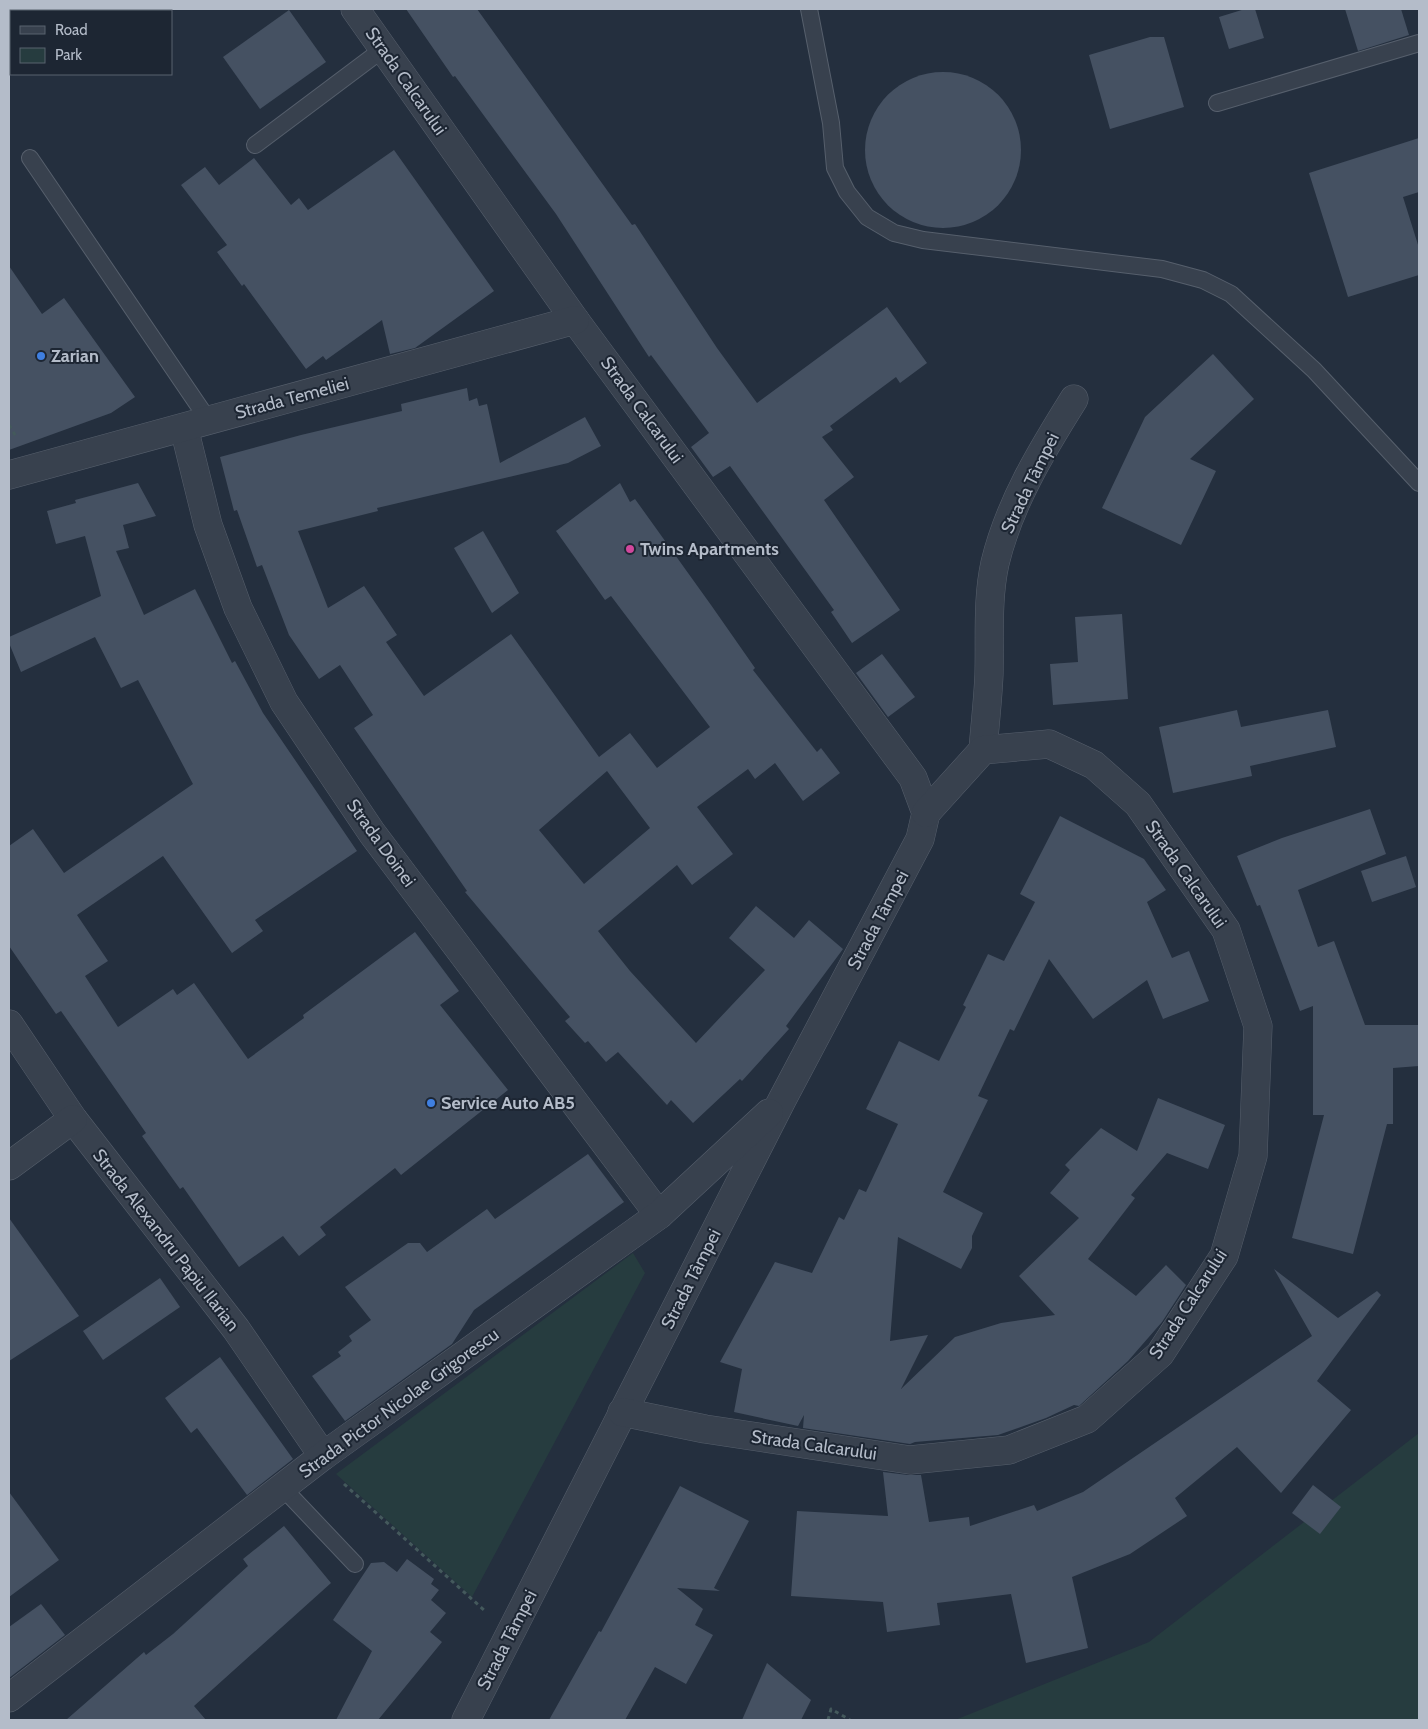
<svg xmlns="http://www.w3.org/2000/svg" width="1428" height="1729" viewBox="0 0 1428 1729" font-family="Cabin,sans-serif">
  <rect width="100%" height="100%" fill="#242f3e"/>
  <g fill="#263c3f">
    <path d="M 633,1253 L 645,1273 L 472,1597 L 336,1474 Z"/>
    <path d="M 1419,1433 L 1419,1720 L 955,1720 L 1149,1642 Z"/>
  </g>
  <g fill="#455162" fill-rule="evenodd">
    <path d="M 406,9 L 477,9 L 632,225 L 635,224 L 717,348 L 757,403 L 887,307 L 927,363 L 900,383 L 896,377 L 830,426 L 833,430 L 822,437 L 854,477 L 824,500 L 900,610 L 852,643 L 831,612 L 834,610 L 730,466 L 713,477 L 691,447 L 709,433 L 651,355 L 649,357 L 556,214 L 455,76 L 453,77 Z"/>
    <path d="M 1245,9 L 1255,9 L 1264,38 L 1229,49 L 1219,17 Z"/>
    <path d="M 1345,9 L 1401,9 L 1409,35 L 1358,51 Z"/>
    <path d="M 289,10 L 326,62 L 260,109 L 223,57 Z"/>
    <path d="M 1150,37 L 1164,37 L 1184,107 L 1110,129 L 1089,55 Z"/>
    <circle cx="943" cy="150" r="78"/>
    <path d="M 1419,138 L 1419,192 L 1403,197 L 1419,248 L 1419,275 L 1348,297 L 1309,173 Z"/>
    <path d="M 394,150 L 494,291 L 415,348 L 390,354 L 382,320 L 326,360 L 323,356 L 306,369 L 244,284 L 242,286 L 217,252 L 227,245 L 181,185 L 205,167 L 219,185 L 254,158 L 291,205 L 299,198 L 308,210 Z"/>
    <path d="M 9,266 L 42,314 L 64,298 L 135,397 L 111,413 L 9,450 Z"/>
    <path d="M 1213,354 L 1254,399 L 1190,459 L 1216,471 L 1181,545 L 1102,508 L 1145,417 Z"/>
    <path d="M 467,388 L 469,401 L 477,398 L 479,406 L 487,404 L 500,463 L 585,417 L 601,446 L 568,463 L 377,508 L 378,511 L 298,531 L 328,608 L 364,586 L 397,635 L 386,642 L 424,696 L 511,634 L 599,757 L 630,733 L 657,768 L 710,727 L 611,596 L 605,600 L 556,531 L 620,483 L 630,502 L 635,499 L 711,605 L 755,668 L 753,670 L 817,752 L 821,748 L 840,773 L 803,801 L 775,763 L 755,779 L 748,769 L 697,807 L 733,854 L 692,885 L 677,865 L 598,931 L 630,971 L 696,1043 L 765,970 L 729,938 L 756,906 L 794,938 L 809,920 L 843,949 L 786,1026 L 789,1029 L 742,1081 L 740,1079 L 693,1123 L 671,1100 L 667,1105 L 618,1052 L 606,1062 L 588,1041 L 585,1043 L 565,1021 L 570,1017 L 465,892 L 467,891 L 354,728 L 373,715 L 340,665 L 319,679 L 289,635 L 262,565 L 257,567 L 237,510 L 234,511 L 220,457 L 301,435 L 402,411 L 401,404 ZM 607,771 L 650,828 L 584,884 L 539,830 Z"/>
    <path d="M 138,483 L 156,516 L 123,525 L 129,548 L 116,551 L 144,615 L 195,589 L 232,663 L 235,661 L 263,713 L 357,851 L 255,920 L 263,931 L 232,953 L 163,856 L 77,915 L 108,961 L 85,976 L 118,1027 L 173,989 L 177,995 L 194,983 L 248,1059 L 304,1018 L 303,1015 L 415,932 L 459,991 L 440,1005 L 508,1090 L 401,1175 L 395,1168 L 320,1227 L 326,1235 L 299,1256 L 283,1236 L 239,1267 L 183,1187 L 180,1189 L 142,1136 L 146,1133 L 61,1011 L 56,1014 L 9,946 L 9,846 L 33,829 L 64,873 L 193,784 L 138,680 L 121,688 L 95,637 L 21,672 L 9,643 L 9,637 L 101,596 L 85,536 L 56,544 L 47,511 L 76,503 L 75,500 Z"/>
    <path d="M 483,531 L 519,593 L 492,613 L 454,548 Z"/>
    <path d="M 1122,614 L 1128,699 L 1053,705 L 1050,664 L 1078,662 L 1075,617 Z"/>
    <path d="M 882,654 L 915,697 L 888,717 L 856,673 Z"/>
    <path d="M 1237,710 L 1241,727 L 1328,710 L 1336,747 L 1250,766 L 1252,776 L 1173,793 L 1159,727 Z"/>
    <path d="M 1370,809 L 1386,854 L 1298,890 L 1318,947 L 1334,941 L 1365,1025 L 1419,1025 L 1419,1066 L 1393,1068 L 1393,1124 L 1387,1124 L 1353,1254 L 1292,1238 L 1324,1115 L 1313,1115 L 1313,1006 L 1300,1011 L 1260,905 L 1257,906 L 1237,856 L 1282,838 Z"/>
    <path d="M 1060,816 L 1144,859 L 1166,890 L 1147,902 L 1172,958 L 1189,951 L 1209,1001 L 1163,1019 L 1147,980 L 1093,1019 L 1049,959 L 1014,1031 L 1010,1029 L 978,1096 L 988,1100 L 943,1192 L 983,1213 L 972,1236 L 972,1248 L 961,1269 L 898,1237 L 890,1341 L 928,1335 L 901,1389 L 955,1337 L 1001,1323 L 1055,1315 L 1019,1276 L 1079,1218 L 1050,1193 L 1070,1170 L 1065,1165 L 1101,1128 L 1137,1151 L 1158,1098 L 1225,1125 L 1208,1169 L 1167,1153 L 1131,1195 L 1135,1198 L 1088,1259 L 1136,1296 L 1166,1265 L 1186,1285 L 1162,1322 L 1128,1361 L 1079,1406 L 1074,1405 L 1046,1418 L 998,1435 L 915,1442 L 910,1444 L 803,1428 L 804,1415 L 798,1426 L 734,1412 L 742,1369 L 720,1362 L 775,1262 L 812,1273 L 839,1217 L 844,1220 L 859,1189 L 866,1192 L 898,1124 L 866,1109 L 899,1041 L 939,1061 L 966,1007 L 963,1005 L 988,954 L 1004,961 L 1035,902 L 1020,894 Z"/>
    <path d="M 1406,856 L 1416,887 L 1372,902 L 1361,871 Z"/>
    <path d="M 588,1154 L 624,1202 L 474,1310 L 452,1344 L 345,1421 L 312,1376 L 341,1356 L 338,1352 L 352,1341 L 349,1336 L 371,1320 L 345,1287 L 408,1243 L 420,1243 L 427,1252 L 487,1209 L 495,1219 Z"/>
    <path d="M 9,1218 L 79,1316 L 9,1361 Z"/>
    <path d="M 1274,1269 L 1338,1318 L 1377,1291 L 1381,1295 L 1317,1381 L 1351,1410 L 1281,1493 L 1237,1447 L 1175,1498 L 1187,1516 L 1130,1554 L 1072,1577 L 1088,1648 L 1026,1663 L 1011,1594 L 937,1603 L 940,1625 L 887,1632 L 883,1602 L 791,1596 L 797,1511 L 888,1516 L 883,1472 L 908,1475 L 921,1475 L 929,1522 L 969,1517 L 970,1526 L 1034,1505 L 1037,1511 L 1083,1492 L 1312,1336 Z"/>
    <path d="M 160,1278 L 180,1307 L 103,1360 L 83,1331 Z"/>
    <path d="M 220,1357 L 293,1459 L 247,1495 L 197,1428 L 191,1433 L 165,1398 Z"/>
    <path d="M 1313,1485 L 1341,1507 L 1320,1534 L 1292,1513 Z"/>
    <path d="M 680,1486 L 749,1521 L 714,1588 L 720,1591 L 677,1588 L 703,1609 L 695,1625 L 713,1635 L 686,1684 L 655,1667 L 625,1720 L 549,1720 L 599,1631 L 601,1632 Z"/>
    <path d="M 9,1492 L 59,1560 L 9,1597 Z"/>
    <path d="M 284,1526 L 331,1583 L 194,1706 L 206,1720 L 66,1720 L 144,1652 L 146,1655 L 173,1634 L 248,1566 L 243,1559 Z"/>
    <path d="M 407,1559 L 434,1579 L 431,1584 L 439,1590 L 431,1600 L 446,1613 L 430,1632 L 442,1642 L 378,1720 L 336,1720 L 372,1651 L 333,1620 L 371,1563 L 384,1562 L 397,1572 Z"/>
    <path d="M 41,1604 L 65,1635 L 9,1678 L 9,1627 Z"/>
    <path d="M 767,1663 L 811,1700 L 801,1720 L 742,1720 Z"/>
  </g>
  <g fill="none" stroke-linecap="round" stroke-linejoin="round">
    <defs>
      <g id="lane">
        <path d="M 809,9 L 831,123 L 835,168 L 847,192 L 867,217 L 894,233 L 923,240 L 1162,269 L 1203,280 L 1231,294 L 1314,370 L 1419,483"/>
        <path d="M 1217,103 L 1419,43"/>
        <path d="M 255,145 L 383,49"/>
        <path d="M 30,158 L 209,421"/>
        <path d="M 282,1487 L 355,1564"/>
      </g>
      <g id="street">
        <path d="M 355,9 L 575,320 L 913,778 L 926,813 L 920,839 L 782,1100 L 466,1720"/>
        <path d="M 184,428 L 208,525 L 238,608 L 284,702 L 372,833 L 659,1215"/>
        <path d="M 9,475 L 575,320"/>
        <path d="M 983,750 C 985,724 988,699 989,674 C 990,637 987,599 995,563 C 1009,504 1042,450 1074,399"/>
        <path d="M 9,1024 L 73,1119 L 236,1329 L 323,1456"/>
        <path d="M 9,1166 L 73,1119"/>
        <path d="M 622,1412 L 705,1429 L 910,1460 L 1009,1450 L 1087,1419 L 1160,1354 L 1224,1256 L 1253,1156 L 1258,1026 L 1226,930 L 1138,804 L 1094,765 L 1049,744 L 983,750 L 926,813"/>
        <path d="M 9,1698 L 323,1456 L 659,1215 L 769,1113"/>
      </g>
    </defs>
    <use href="#lane" stroke="#565f6c" stroke-width="18"/>
    <use href="#street" stroke="#565f6c" stroke-width="29"/>
    <g stroke="#44595c" stroke-width="3" stroke-dasharray="4 4" stroke-linecap="butt">
      <path d="M 9,425 L 17,438"/>
      <path d="M 344,1484 L 484,1610"/>
      <path d="M 828,1720 L 831,1709 L 850,1720"/>
    </g>
    <use href="#lane" stroke="#38414e" stroke-width="16"/>
    <use href="#street" stroke="#38414e" stroke-width="28"/>
  </g>
  <g fill="#3f7fe0" stroke="#1d2633" stroke-width="2">
    <circle cx="41" cy="356" r="5"/>
    <circle cx="431" cy="1103" r="5"/>
  </g>
  <circle fill="#d1479c" stroke="#1d2633" stroke-width="2" cx="630" cy="549" r="5"/>
  <g text-anchor="middle" stroke-width="4" stroke-linejoin="round" paint-order="stroke">
    <g font-size="18" fill="#b4bcc9" stroke="#1d2633">
      <text transform="translate(406 81) rotate(55)" y="6">Strada Calcarului</text>
      <text transform="translate(292 398) rotate(-15)" y="6">Strada Temeliei</text>
      <text transform="translate(642 410) rotate(54)" y="6">Strada Calcarului</text>
      <text transform="translate(1030 483) rotate(-64)" y="6">Strada Tâmpei</text>
      <text transform="translate(381 843) rotate(54)" y="6">Strada Doinei</text>
      <text transform="translate(1186 874) rotate(55)" y="6">Strada Calcarului</text>
      <text transform="translate(878 920) rotate(-62)" y="6">Strada Tâmpei</text>
      <text transform="translate(166 1240) rotate(52)" y="6">Strada Alexandru Papiu Ilarian</text>
      <text transform="translate(691 1279) rotate(-63)" y="6">Strada Tâmpei</text>
      <text transform="translate(1188 1304) rotate(-57)" y="6">Strada Calcarului</text>
      <text transform="translate(399 1403) rotate(-36)" y="6">Strada Pictor Nicolae Grigorescu</text>
      <text transform="translate(814 1445) rotate(8)" y="6">Strada Calcarului</text>
      <text transform="translate(507 1640) rotate(-63)" y="6">Strada Tâmpei</text>
    </g>
    <g font-size="18" font-weight="bold" fill="#b4bcc9" stroke="#1d2633" text-anchor="start">
      <text x="51" y="362">Zarian</text>
      <text x="640" y="555">Twins Apartments</text>
      <text x="441" y="1109">Service Auto AB5</text>
    </g>
  </g>
  <rect width="1428" height="1729" fill="none" stroke="#b4bcc9" stroke-width="20"/>
  <rect x="10" y="10" width="162" height="65" fill="#1d2633" stroke="#59626f"/>
  <rect x="20" y="26" width="25" height="8" fill="#38414e" stroke="#59626f"/>
  <text x="55" y="35" font-size="15" fill="#b4bcc9">Road</text>
  <rect x="20" y="48" width="25" height="15" fill="#263c3f" stroke="#59626f"/>
  <text x="55" y="60" font-size="15" fill="#b4bcc9">Park</text>
</svg>
